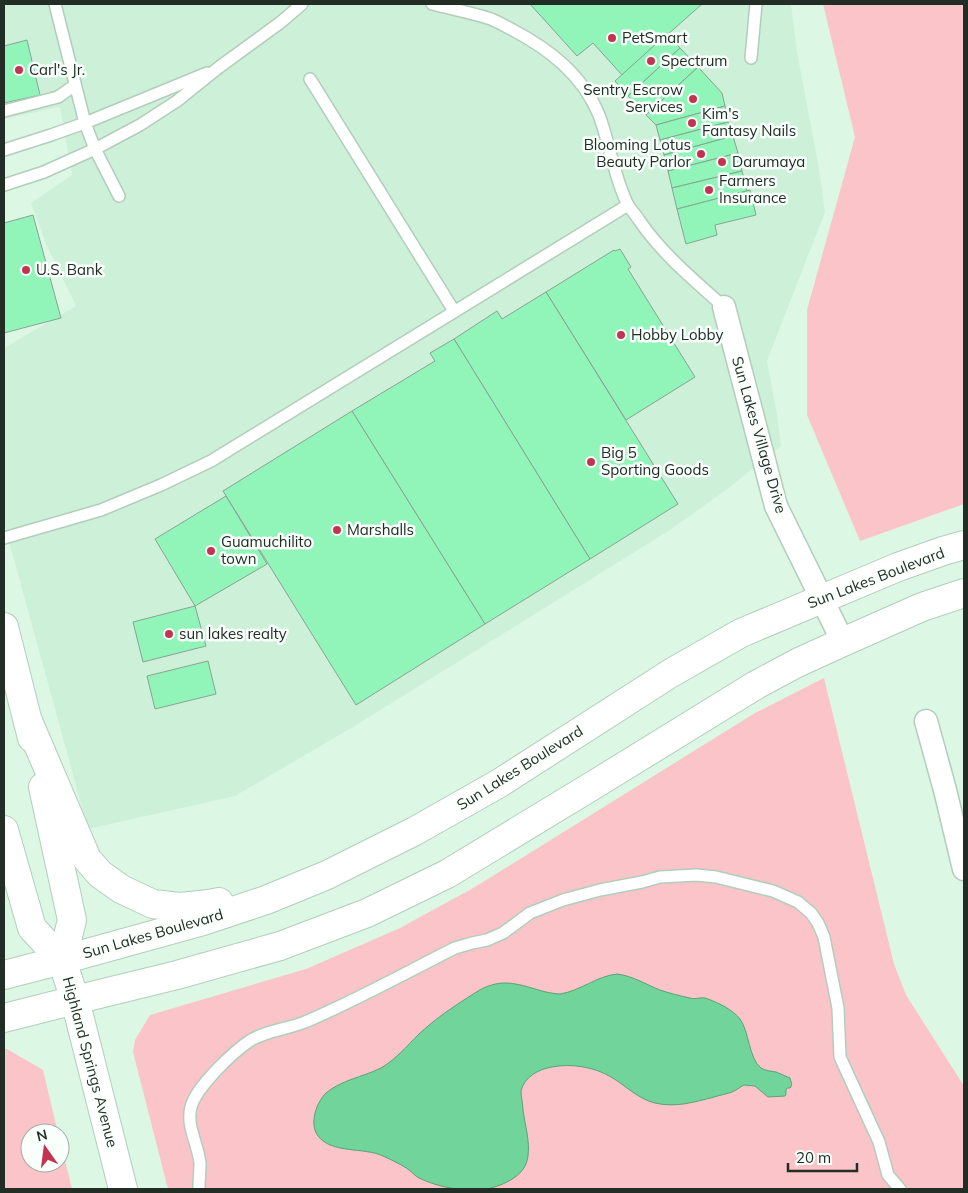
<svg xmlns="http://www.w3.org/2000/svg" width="968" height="1193" viewBox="0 0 968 1193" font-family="Mulish,sans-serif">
  <rect width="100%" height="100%" fill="#dcf8e5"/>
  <path fill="#cdf0d8" d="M 4,4 L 791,4 L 797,52 L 819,169 L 825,212 L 767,361 L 777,415 L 781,446 L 726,490 L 670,530 L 353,727 L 235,796 L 88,829 L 4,523 L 4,348 L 76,306 L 46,244 L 31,203 L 72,175 L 60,107 L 4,119 Z"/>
  <g fill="#fbc4c8">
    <path d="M 823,4 L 964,4 L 964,504 L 860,541 L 807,415 L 807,310 L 855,137 Z"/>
    <path d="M 824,678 L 894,964 L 906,995 L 964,1086 L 964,1189 L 168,1189 L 133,1052 L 135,1040 L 150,1015 L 306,969 L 400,928 L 475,887 L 755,713 Z"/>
    <path d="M 4,1049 L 7,1049 L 43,1070 L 58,1133 L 30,1133 L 30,1163 L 60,1163 L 60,1140 L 72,1189 L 4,1189 Z"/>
  </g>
  <path fill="#71d49a" stroke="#59a277" d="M 617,974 C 633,976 645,984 660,990 C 669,993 680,996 690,998 C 696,1000 702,996 708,999 C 719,1003 733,1010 740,1019 C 749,1031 749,1059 761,1068 C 766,1071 771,1071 776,1072 C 781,1074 785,1076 790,1078 C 791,1082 793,1085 790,1088 L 787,1088 L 786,1090 L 786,1094 L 785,1096 L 768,1097 L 755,1086 L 744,1085 C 740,1087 737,1090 732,1092 C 727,1094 720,1095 714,1097 C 695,1102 675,1108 655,1103 C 638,1099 625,1085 611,1077 C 595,1067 570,1063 552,1067 C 539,1069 524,1077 521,1091 C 521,1097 523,1104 523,1110 C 525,1125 530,1141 528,1156 C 526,1176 504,1185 487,1189 C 467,1193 437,1187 419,1178 C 415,1176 412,1172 408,1169 C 400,1164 392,1160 383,1156 C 364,1147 332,1154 318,1136 C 309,1124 316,1103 326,1093 C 341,1080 363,1077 381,1068 C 395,1060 407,1046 419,1034 C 434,1020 450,1009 467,998 C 475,993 483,987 492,985 C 510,979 529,988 546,992 C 551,993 556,994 560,994 C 580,991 597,976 617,974 Z"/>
  <g fill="#91f5b9" stroke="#89a392">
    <path d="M 530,4 L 702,4 L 622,75 L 593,43 L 577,56 Z"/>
    <path d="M 667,34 L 680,48 L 628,96 L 615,81 Z"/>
    <path d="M 27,40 L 40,95 L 4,103 L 4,46 Z"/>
    <path d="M 680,48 L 698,67 L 646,115 L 628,96 Z"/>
    <path d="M 698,67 L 722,93 L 725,106 L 656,125 L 646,115 Z"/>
    <path d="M 725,106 L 728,122 L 660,140 L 656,125 Z"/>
    <path d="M 728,122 L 733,136 L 664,155 L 660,140 Z"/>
    <path d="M 733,136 L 738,153 L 668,171 L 664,155 Z"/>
    <path d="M 738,153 L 742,171 L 672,188 L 668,171 Z"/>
    <path d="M 742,171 L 747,191 L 677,209 L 672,188 Z"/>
    <path d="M 750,190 L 756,215 L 715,225 L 717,235 L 686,244 L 677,209 Z"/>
    <path d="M 33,215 L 61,318 L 4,333 L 4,223 Z"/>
    <path d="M 620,249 L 631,267 L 628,269 L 695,377 L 626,420 L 546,292 L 614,250 L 615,251 Z"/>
    <path d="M 546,292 L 678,504 L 590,559 L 454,339 L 497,311 L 502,319 Z"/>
    <path d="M 454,339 L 590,559 L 485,624 L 352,411 L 435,361 L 430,353 Z"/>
    <path d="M 352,411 L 485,624 L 356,705 L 223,491 Z"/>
    <path d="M 226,496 L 267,564 L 195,606 L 155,539 Z"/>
    <path d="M 195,606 L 206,646 L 143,662 L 133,622 Z"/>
    <path d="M 208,661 L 216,694 L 155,709 L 147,676 Z"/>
  </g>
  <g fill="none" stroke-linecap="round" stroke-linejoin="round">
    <defs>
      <g id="lane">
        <path d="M 55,4 L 85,123 L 95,149 L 119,196"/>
        <path d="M 432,4 C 452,9 472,13 491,19 C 498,22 505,26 511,29 C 549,49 582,74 599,115 C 610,144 614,178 628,205 C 631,210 636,215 639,220 C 662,254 694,280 724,307"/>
        <path d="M 751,58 L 756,4"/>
        <path d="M 310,79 L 454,311"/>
        <path d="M 4,111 L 58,97 L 75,85"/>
        <path d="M 4,150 L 51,135 L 85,123 L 207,73"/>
        <path d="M 4,185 L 44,172 L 95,149 L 140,125 L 177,101 L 218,68 L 281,22 L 302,4"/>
        <path d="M 4,538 L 101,510 L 161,485 L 211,461 L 628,205"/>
        <path d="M 199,1189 C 199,1180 200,1171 200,1163 C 198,1144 186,1126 191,1107 C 196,1087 234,1051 251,1040 C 268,1030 288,1029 305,1022 C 357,1000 405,973 455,948 L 472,943 L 487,940 L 503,933 L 530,913 L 563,900 L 600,890 L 642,882 L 660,877 L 696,875 L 716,877 L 773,891 L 798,902 L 811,913 L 818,923 L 824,937 L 838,1008 L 840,1057 L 879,1142 L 888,1175 L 900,1189"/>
      </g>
      <g id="street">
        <path d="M 724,307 L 776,506 L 843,642"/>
        <path d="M 926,721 L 945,790 L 964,869"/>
      </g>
      <g id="secondary">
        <path d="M 4,627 L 32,738"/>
        <path d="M 28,721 L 87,859 L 100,874 L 121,889 L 153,904 L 180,907 L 209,904 L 219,902"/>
        <path d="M 43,787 L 72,920 L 62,960"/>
        <path d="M 4,830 L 32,928 L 62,960 L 75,1000 L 123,1189"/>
        <path d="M 4,975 L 62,960 L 203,921 L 266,900 L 327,875 L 415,831 L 498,784 L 671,673 L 741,633 L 898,567 L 943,551 L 964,545"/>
        <path d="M 4,1018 L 75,1000 L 177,975 L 280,946 L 367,913 L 447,874 L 592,786 L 756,685 L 797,663 L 843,642 L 922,607 L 964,593"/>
      </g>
    </defs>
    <use href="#lane" stroke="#b2cebb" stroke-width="14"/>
    <use href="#street" stroke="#b2cebb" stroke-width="25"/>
    <use href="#secondary" stroke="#b2cebb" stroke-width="30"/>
    <use href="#lane" stroke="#fff" stroke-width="11"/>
    <use href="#street" stroke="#fff" stroke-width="22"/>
    <use href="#secondary" stroke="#fff" stroke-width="28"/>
  </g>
  <g fill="#c43452" stroke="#f9fffb" stroke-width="2">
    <circle cx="612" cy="38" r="5"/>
    <circle cx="651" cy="61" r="5"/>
    <circle cx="19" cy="70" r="5"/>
    <circle cx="693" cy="99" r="5"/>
    <circle cx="692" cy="123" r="5"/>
    <circle cx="701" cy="154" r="5"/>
    <circle cx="722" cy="162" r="5"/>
    <circle cx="709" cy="190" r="5"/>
    <circle cx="26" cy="270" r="5"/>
    <circle cx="621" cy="335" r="5"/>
    <circle cx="591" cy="462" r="5"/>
    <circle cx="337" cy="530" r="5"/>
    <circle cx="211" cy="551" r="5"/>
    <circle cx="169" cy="634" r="5"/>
  </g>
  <g text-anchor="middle" stroke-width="5" stroke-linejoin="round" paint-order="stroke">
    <g font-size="15" fill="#222d26" stroke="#f9fffb" text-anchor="start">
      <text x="622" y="43">PetSmart</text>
      <text x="661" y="66">Spectrum</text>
      <text x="29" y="75">Carl's Jr.</text>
      <text x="683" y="95" text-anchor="end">Sentry Escrow<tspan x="683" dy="17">Services</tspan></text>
      <text x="702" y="119">Kim's<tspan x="702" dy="17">Fantasy Nails</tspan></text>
      <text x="691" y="150" text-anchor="end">Blooming Lotus<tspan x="691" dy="17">Beauty Parlor</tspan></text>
      <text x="732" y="167">Darumaya</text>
      <text x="719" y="186">Farmers<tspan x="719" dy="17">Insurance</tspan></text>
      <text x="36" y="275">U.S. Bank</text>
      <text x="631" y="340">Hobby Lobby</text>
      <text x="601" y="458">Big 5<tspan x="601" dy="17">Sporting Goods</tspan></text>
      <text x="347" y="535">Marshalls</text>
      <text x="221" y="547">Guamuchilito<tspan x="221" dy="17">town</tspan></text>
      <text x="179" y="639">sun lakes realty</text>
    </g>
    <g font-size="15" fill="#222d26" stroke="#f9fffb">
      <text transform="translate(759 435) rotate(74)" y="5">Sun Lakes Village Drive</text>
      <text transform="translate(876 578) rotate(-21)" y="5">Sun Lakes Boulevard</text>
      <text transform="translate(520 768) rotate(-32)" y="5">Sun Lakes Boulevard</text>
      <text transform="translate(153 934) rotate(-16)" y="5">Sun Lakes Boulevard</text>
      <text transform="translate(90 1062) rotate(75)" y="5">Highland Springs Avenue</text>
    </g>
  </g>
  <rect width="968" height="1193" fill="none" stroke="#222d26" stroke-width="10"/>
  <g transform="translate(45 1148) rotate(346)"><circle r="24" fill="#f9fffb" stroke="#a3aba6"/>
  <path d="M0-4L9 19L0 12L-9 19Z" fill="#c43452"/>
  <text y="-8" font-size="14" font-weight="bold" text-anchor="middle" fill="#222d26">N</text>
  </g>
  <path d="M788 1163v8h69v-8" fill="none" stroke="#222d26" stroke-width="2.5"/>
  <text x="796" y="1163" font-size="15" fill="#222d26" stroke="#f9fffb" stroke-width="4" paint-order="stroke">20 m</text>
</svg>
